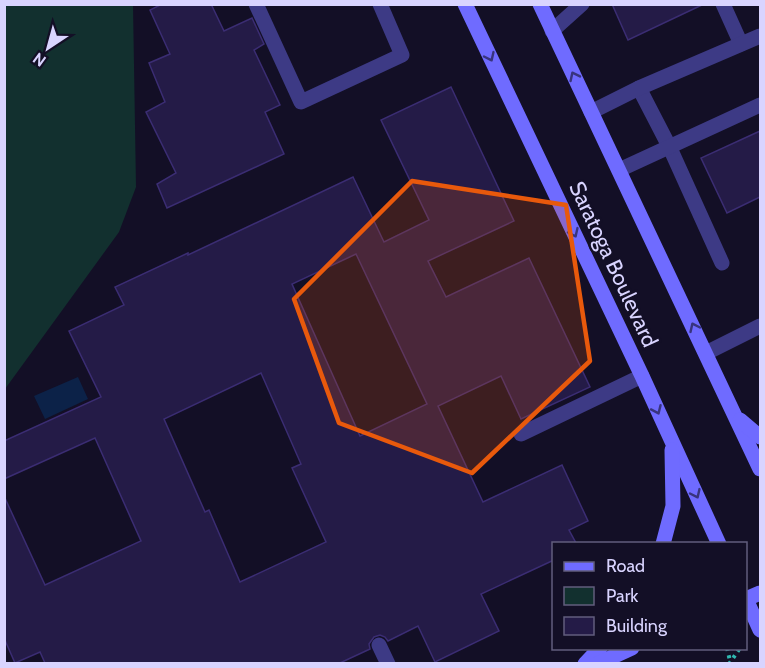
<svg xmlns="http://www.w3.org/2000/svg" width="765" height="668" viewBox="0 0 765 668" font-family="Cabin,sans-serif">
  <rect width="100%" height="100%" fill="#130f26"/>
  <path fill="#12302f" d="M 5,4 L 133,5 L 136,187 L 119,232 L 5,389 Z"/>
  <path fill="#0c2248" d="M 78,377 L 88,399 L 45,419 L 34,396 Z"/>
  <g fill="#241b47" stroke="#3b2d73" stroke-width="1.5" fill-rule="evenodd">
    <path d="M 162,4 L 211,4 L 224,31 L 252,18 L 264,44 L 254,50 L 280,105 L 265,112 L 284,154 L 167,208 L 157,184 L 176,173 L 146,112 L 165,102 L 149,63 L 170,54 L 150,10 Z"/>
    <path d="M 612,4 L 704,4 L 628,40 Z"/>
    <path d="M 451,87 L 514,221 L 428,261 L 446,297 L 529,258 L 590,387 L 521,419 L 501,376 L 438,406 L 483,502 L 562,465 L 588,521 L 569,530 L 576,543 L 554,543 L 554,560 L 481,594 L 499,631 L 435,662 L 418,626 L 388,641 L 385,637 L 380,635 L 374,637 L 369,644 L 370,649 L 340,663 L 45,663 L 40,652 L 15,663 L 4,638 L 4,496 L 45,585 L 141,541 L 95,438 L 4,479 L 4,441 L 101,397 L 69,331 L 124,305 L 115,287 L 188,253 L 188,255 L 353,177 L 384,242 L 429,220 L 381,120 ZM 356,254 L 427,404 L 360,436 L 292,284 ZM 261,373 L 301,464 L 292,468 L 326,542 L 240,582 L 209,510 L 205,512 L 164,419 Z"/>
    <path d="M 760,131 L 760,197 L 727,213 L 701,158 Z"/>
  </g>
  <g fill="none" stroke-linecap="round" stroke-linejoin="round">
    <g stroke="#2fb8b0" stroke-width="4" stroke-dasharray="3 4.5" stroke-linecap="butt">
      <path d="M 727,648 L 730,661"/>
      <path d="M 729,664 L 740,648"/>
    </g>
    <g stroke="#3d3a85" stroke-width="15">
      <path d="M 256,4 L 301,102 L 402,55 L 380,4"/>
      <path d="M 723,4 L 741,44"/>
      <path d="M 552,31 L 582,4"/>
      <path d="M 639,88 L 670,148 L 722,263"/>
      <path d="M 591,112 L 639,88 L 760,36"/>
      <path d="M 619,170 L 760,105"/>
      <path d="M 706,353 L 760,326"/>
      <path d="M 521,434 L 642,376"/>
      <path d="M 379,645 L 388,664"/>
    </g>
    <g stroke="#6f6bff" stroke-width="15">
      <path d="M 465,4 L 642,376 L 719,544"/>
      <path d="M 540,4 L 760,469"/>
      <path d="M 740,420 L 760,437"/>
      <path d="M 663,544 L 673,506 L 672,450"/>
      <path d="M 746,599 L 760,630"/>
      <path d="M 746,599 L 760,593"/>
      <path d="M 585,664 L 600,648"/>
      <path d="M 597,664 L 632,648"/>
    </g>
  </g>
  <defs><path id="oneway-chevron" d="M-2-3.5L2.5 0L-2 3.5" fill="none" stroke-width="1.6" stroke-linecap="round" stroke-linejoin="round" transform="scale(1.5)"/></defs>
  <g stroke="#38347d">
    <use href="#oneway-chevron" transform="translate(490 57) rotate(65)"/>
    <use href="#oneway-chevron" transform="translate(574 76) rotate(-116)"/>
    <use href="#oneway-chevron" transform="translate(574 233) rotate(65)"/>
    <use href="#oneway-chevron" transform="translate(694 327) rotate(-115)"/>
    <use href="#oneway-chevron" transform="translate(657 410) rotate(66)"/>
    <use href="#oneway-chevron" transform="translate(696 494) rotate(65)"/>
  </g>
  <path fill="#e8590c" fill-opacity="0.2" stroke="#e8590c" stroke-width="4.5" stroke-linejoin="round" d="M 412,181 L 566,205 L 590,361 L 472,473 L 339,423 L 294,299 Z"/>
  <g text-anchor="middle" stroke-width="5" stroke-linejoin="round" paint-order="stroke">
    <g font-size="22" fill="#d9d4ff" stroke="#130f26">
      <text transform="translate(614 264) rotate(65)" y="8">Saratoga Boulevard</text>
    </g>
  </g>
  <rect width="765" height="668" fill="none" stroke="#d9d4ff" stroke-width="12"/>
  <rect x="552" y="542" width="195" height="108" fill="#130f26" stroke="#625e7d" stroke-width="1.5"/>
  <rect x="564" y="562" width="30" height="9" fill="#6f6bff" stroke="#625e7d" stroke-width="1.5"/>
  <text x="606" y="572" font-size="18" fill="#d9d4ff">Road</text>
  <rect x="564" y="587" width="30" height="18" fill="#12302f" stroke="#625e7d" stroke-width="1.5"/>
  <text x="606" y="602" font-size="18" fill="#d9d4ff">Park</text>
  <rect x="564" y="617" width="30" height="18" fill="#241b47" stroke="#625e7d" stroke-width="1.5"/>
  <text x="606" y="632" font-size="18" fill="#d9d4ff">Building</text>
  <g transform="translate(48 48) rotate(216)" stroke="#130f26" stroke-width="4.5" paint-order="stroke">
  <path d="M0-4.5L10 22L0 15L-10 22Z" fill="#d9d4ff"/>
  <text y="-9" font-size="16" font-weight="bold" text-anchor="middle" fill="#d9d4ff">N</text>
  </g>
</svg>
